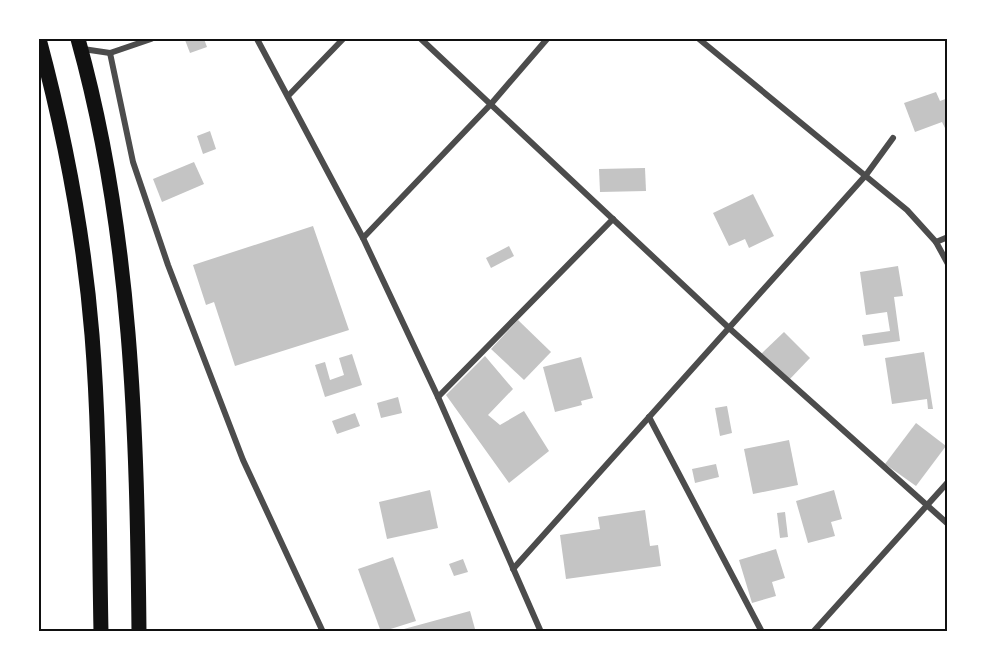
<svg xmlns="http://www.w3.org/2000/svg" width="987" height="671" viewBox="0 0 987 671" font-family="Karla,sans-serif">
  <rect width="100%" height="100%" fill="#fff"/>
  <g fill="#c4c4c4">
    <path d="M 188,39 L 204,39 L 207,47 L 190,53 L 185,40 Z"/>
    <path d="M 936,92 L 940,101 L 948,98 L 948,127 L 945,128 L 942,122 L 915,132 L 904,103 Z"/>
    <path d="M 210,131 L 216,149 L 203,154 L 197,136 Z"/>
    <path d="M 194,162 L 204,184 L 162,202 L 153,179 Z"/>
    <path d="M 645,168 L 646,191 L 600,192 L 599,169 Z"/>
    <path d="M 753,194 L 774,236 L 749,248 L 745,239 L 729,246 L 713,213 Z"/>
    <path d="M 313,226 L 349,330 L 235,366 L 214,302 L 206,305 L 193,265 Z"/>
    <path d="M 509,246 L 514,256 L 491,268 L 486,258 Z"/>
    <path d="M 898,266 L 903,296 L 894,297 L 900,341 L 864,346 L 862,335 L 890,331 L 887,312 L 866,315 L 860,272 Z"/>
    <path d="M 518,320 L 551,352 L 524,380 L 491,349 Z"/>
    <path d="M 784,332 L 810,358 L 788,381 L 761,354 Z"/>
    <path d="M 924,352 L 933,409 L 928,409 L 927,399 L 892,404 L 885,358 Z"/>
    <path d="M 352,354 L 362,385 L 325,397 L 315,365 L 325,362 L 330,380 L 344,375 L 339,358 Z"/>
    <path d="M 485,356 L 513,389 L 488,415 L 500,425 L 524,411 L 549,451 L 509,483 L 446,395 Z"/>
    <path d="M 581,357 L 593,398 L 581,401 L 582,405 L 555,412 L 543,367 Z"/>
    <path d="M 398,397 L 402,413 L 381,418 L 377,403 Z"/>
    <path d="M 727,406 L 732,433 L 720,436 L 715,408 Z"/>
    <path d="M 355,413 L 360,426 L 337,434 L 332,421 Z"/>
    <path d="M 916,423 L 946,446 L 916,486 L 885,464 Z"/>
    <path d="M 789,440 L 798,485 L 753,494 L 744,449 Z"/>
    <path d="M 716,464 L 719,477 L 695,483 L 692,469 Z"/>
    <path d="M 430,490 L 438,528 L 387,539 L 379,502 Z"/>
    <path d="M 834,490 L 842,519 L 831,522 L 835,536 L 808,543 L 796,501 Z"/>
    <path d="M 645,510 L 650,546 L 658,545 L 661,566 L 566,579 L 560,535 L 600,529 L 598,517 Z"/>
    <path d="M 785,512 L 788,537 L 780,538 L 777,513 Z"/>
    <path d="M 776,549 L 785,578 L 772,582 L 776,596 L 752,603 L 739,560 Z"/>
    <path d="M 393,557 L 416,621 L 381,632 L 358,569 Z"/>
    <path d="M 463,559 L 468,572 L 454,576 L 449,564 Z"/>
    <path d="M 470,611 L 475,629 L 465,632 L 393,632 Z"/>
  </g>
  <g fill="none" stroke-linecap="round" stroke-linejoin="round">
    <g stroke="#4c4c4c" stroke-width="6">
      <path d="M 257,39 L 363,238 L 438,397 L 541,632"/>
      <path d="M 421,39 L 729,328 L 948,524"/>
      <path d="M 699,39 L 907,210 L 936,242 L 948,264"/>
      <path d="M 83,49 L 110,53 L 151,39"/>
      <path d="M 110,53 L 133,162 L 168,265 L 243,460 L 323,632"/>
      <path d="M 288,96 L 343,39"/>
      <path d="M 363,238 L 491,104 L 547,39"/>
      <path d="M 936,242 L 948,237"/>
      <path d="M 438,397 L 613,219"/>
      <path d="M 649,417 L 762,632"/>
      <path d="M 513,569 L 866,175 L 893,138"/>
      <path d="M 813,632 L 948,482"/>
    </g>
    <g stroke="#111" stroke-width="15">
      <path d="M 39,39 C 65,136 84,236 92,335 C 100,434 99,533 101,632"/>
      <path d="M 78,39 C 132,232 137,433 139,632"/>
    </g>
  </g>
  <rect width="987" height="671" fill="none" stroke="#ffffff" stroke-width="81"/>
  <rect x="40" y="40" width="906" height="590" fill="none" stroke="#111" stroke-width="2"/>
</svg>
